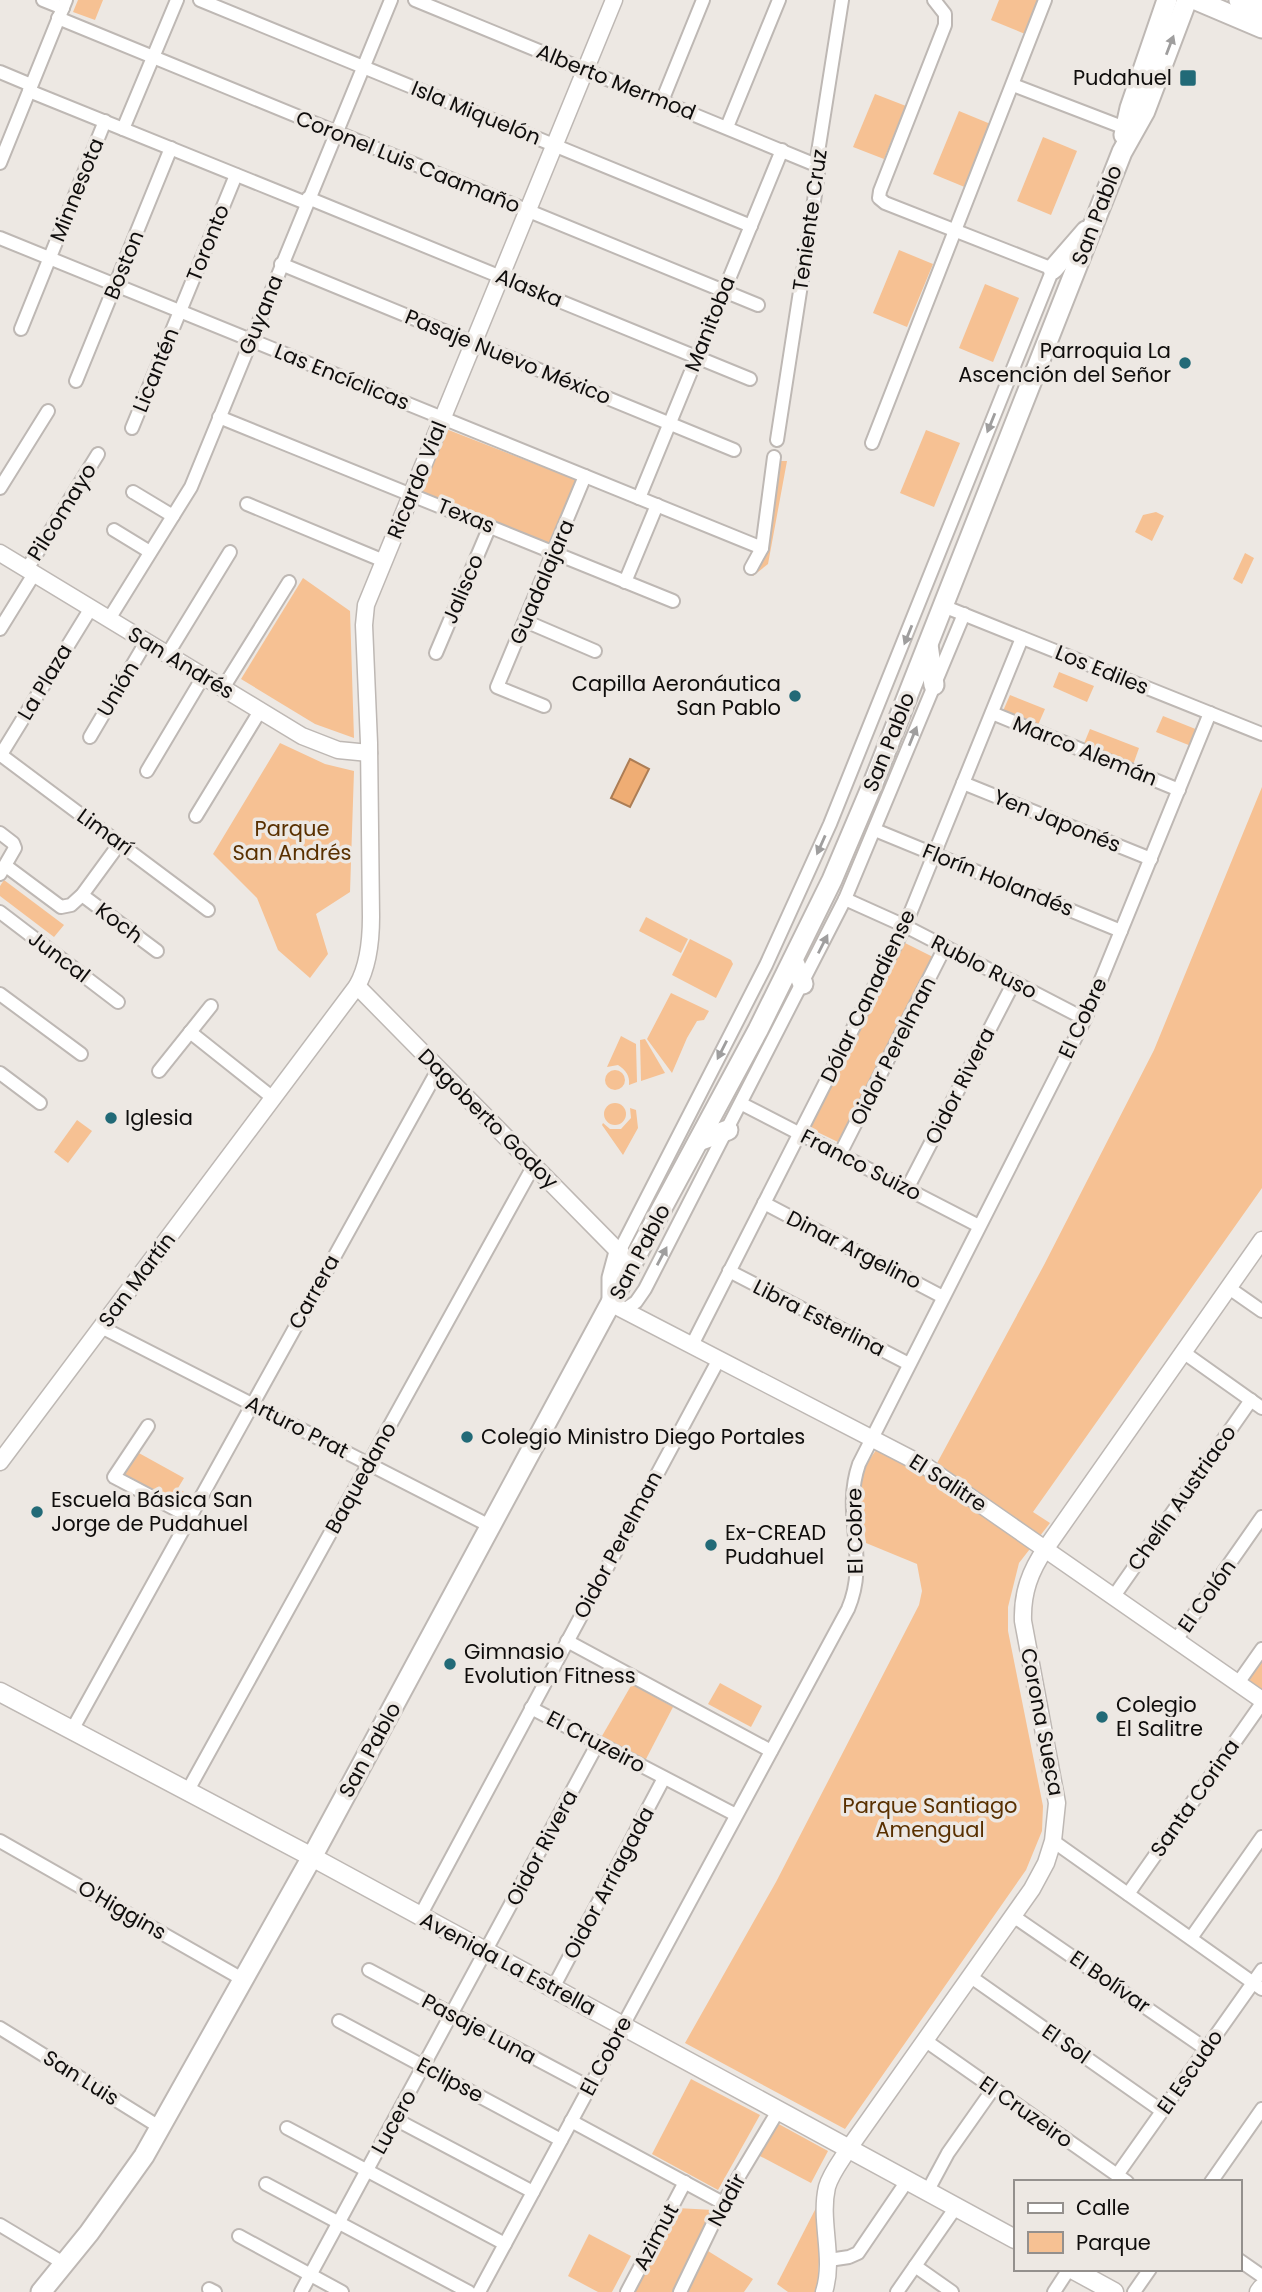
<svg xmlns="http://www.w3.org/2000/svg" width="1262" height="2292" viewBox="0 0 1262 2292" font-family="Poppins,sans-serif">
  <rect width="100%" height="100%" fill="#ede8e3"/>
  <g fill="#f6c193">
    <path d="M 78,0 L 103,0 L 95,20 L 73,12 Z"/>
    <path d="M 999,0 L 1038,0 L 1025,34 L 991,20 Z"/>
    <path d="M 875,94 L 906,106 L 884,159 L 853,147 Z"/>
    <path d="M 959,111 L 993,125 L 967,188 L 933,174 Z"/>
    <path d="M 1043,137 L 1077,151 L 1051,215 L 1017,201 Z"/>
    <path d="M 899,250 L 933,264 L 907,327 L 873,313 Z"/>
    <path d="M 985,284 L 1019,298 L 993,362 L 959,348 Z"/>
    <path d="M 446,429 L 579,481 L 551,546 L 420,494 Z"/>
    <path d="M 926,430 L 960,443 L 934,507 L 900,493 Z"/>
    <path d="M 777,461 L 787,461 L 768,564 L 753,576 L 746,569 L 761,549 Z"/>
    <path d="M 1156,512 L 1164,516 L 1152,541 L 1135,532 L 1143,515 Z"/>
    <path d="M 1245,553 L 1254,558 L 1242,584 L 1233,579 Z"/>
    <path d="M 303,578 L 350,611 L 354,738 L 315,724 L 241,679 Z"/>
    <path d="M 1059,672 L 1094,686 L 1087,702 L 1053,687 Z"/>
    <path d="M 1010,695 L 1045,709 L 1038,725 L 1003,711 Z"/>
    <path d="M 1163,716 L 1198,730 L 1191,746 L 1156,732 Z"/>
    <path d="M 1090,729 L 1139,748 L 1133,765 L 1083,746 Z"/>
    <path d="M 280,743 L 325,764 L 354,771 L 350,892 L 316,914 L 328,954 L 310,978 L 278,950 L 257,898 L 213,854 Z"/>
    <path d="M 1262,787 L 1262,1188 L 1033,1512 L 1050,1523 L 1019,1563 L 1008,1607 L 1008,1631 L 1043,1806 L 1042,1831 L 1026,1870 L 845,2129 L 685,2043 L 776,1882 L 919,1605 L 922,1591 L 917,1564 L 866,1543 C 861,1506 852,1480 877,1449 L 929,1478 L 1044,1265 L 1154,1050 Z"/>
    <path d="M 4,880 L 64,925 L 54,937 L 0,896 L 0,886 Z"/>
    <path d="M 646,917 L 688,939 L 681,953 L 639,931 Z"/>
    <path d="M 690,939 L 731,960 L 733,964 L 716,998 L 672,975 Z"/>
    <path d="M 901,941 L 933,957 L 840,1143 L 809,1128 Z"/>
    <path d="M 671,993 L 709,1011 L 704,1020 L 697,1021 L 687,1038 L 672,1073 L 647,1039 Z"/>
    <path d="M 621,1036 L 636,1044 L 637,1082 L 629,1085 C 630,1076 626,1070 618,1065 L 607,1067 Z"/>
    <path d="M 645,1039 L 665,1073 L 641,1081 L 640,1040 Z"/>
    <circle cx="615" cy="1080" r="10"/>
    <circle cx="615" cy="1114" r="11"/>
    <path d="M 630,1108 L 636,1110 L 638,1128 L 623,1155 L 602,1125 L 603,1123 L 610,1129 L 621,1129 L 631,1118 Z"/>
    <path d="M 77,1120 L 92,1131 L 68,1163 L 54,1152 Z"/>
    <path d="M 137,1452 L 184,1478 L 178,1488 L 184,1492 L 177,1505 L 124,1475 Z"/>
    <path d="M 1262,1657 L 1262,1694 L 1244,1683 Z"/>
    <path d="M 720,1683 L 762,1706 L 751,1727 L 708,1704 Z"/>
    <path d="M 632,1684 L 673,1707 L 645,1761 L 602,1736 Z"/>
    <path d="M 691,2079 L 760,2115 L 718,2190 L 652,2154 Z"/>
    <path d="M 775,2122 L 828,2151 L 811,2183 L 758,2155 Z"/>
    <path d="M 818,2204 L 819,2261 L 817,2292 L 788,2292 L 777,2284 Z"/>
    <path d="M 677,2208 L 713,2210 L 675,2292 L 632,2292 Z"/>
    <path d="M 589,2234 L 631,2256 L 612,2292 L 598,2292 L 568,2276 Z"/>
    <path d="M 708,2251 L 753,2279 L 744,2292 L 686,2292 Z"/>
  </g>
  <path fill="#efad74" stroke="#ac7d55" stroke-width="2" d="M 630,759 L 649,769 L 630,807 L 611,798 Z"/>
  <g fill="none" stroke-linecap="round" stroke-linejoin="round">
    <defs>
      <g id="minor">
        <path d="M 43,0 L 63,8"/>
        <path d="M 200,0 L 751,226"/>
        <path d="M 415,0 L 816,165"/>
        <path d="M 58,18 L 758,305"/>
        <path d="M 0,72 L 31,85"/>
        <path d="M 1013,85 L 1125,128"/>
        <path d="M 29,91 L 306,203"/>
        <path d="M 662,101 L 703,0"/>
        <path d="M 727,127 L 779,0"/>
        <path d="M 123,129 L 177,0"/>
        <path d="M 0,163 L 66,0"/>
        <path d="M 308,198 L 750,379"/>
        <path d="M 0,238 L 762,548"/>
        <path d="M 281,264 L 734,450"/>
        <path d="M 21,329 L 105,121"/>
        <path d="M 76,381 L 171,148"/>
        <path d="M 219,417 L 673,601"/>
        <path d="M 132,428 L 236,175"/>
        <path d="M 777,440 L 818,175 L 816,165 L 842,0"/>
        <path d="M 872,443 L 1045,0"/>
        <path d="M 0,488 L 48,411"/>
        <path d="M 133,492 L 173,516"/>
        <path d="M 639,498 L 782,150"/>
        <path d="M 247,504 L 384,561"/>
        <path d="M 114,530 L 150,552"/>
        <path d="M 751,568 L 762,548 L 774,457"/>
        <path d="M 27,569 L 98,454"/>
        <path d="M 625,582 L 657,505"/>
        <path d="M 943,606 L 1262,734"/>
        <path d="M 109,619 L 191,487 L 391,0"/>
        <path d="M 525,621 L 595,651"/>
        <path d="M 0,629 L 34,574"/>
        <path d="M 436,653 L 490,526"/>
        <path d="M 167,655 L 230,552"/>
        <path d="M 223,688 L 289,582"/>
        <path d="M 544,706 L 497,687 L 585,476"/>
        <path d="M 992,713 L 1179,790"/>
        <path d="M 90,737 L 146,642"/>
        <path d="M 1,755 L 208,910"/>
        <path d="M 0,756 L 91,608"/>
        <path d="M 147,771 L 203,677"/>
        <path d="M 963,783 L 1151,859"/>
        <path d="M 196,816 L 260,711"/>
        <path d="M 875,830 L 1121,931"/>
        <path d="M 0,833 L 13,843 L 15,848 L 0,874"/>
        <path d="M 6,866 L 61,907 L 71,905 L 82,895 L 120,843"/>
        <path d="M 82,895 L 157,951"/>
        <path d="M 845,899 L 905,926 L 1085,1019"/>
        <path d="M 0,912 L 118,1002"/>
        <path d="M 0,994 L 81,1054"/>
        <path d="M 190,1032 L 273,1098"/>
        <path d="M 159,1071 L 211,1006"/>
        <path d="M 0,1073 L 40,1103"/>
        <path d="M 742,1104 L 979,1226"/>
        <path d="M 840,1154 L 945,947"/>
        <path d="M 907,1189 L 1014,982"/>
        <path d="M 764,1203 L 943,1297"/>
        <path d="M 619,1252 L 766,965 L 830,824 L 1053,269 L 885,203 L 879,198 L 880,191 L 945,25 L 945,14 L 934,0"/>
        <path d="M 729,1271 L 909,1364"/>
        <path d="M 1229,1288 L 1262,1311"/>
        <path d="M 624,1310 L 636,1302 L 645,1289 L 845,899 L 964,614"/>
        <path d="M 101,1327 L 492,1527"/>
        <path d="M 692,1345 L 905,926 L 1022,638"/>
        <path d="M 1183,1352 L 1262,1408"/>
        <path d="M 148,1426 L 114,1477 L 190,1517"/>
        <path d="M 1114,1596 L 1251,1400"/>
        <path d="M 1176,1640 L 1262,1517"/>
        <path d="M 567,1641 L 771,1751"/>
        <path d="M 1238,1683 L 1262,1649"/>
        <path d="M 531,1708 L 736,1815"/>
        <path d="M 72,1730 L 439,1068"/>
        <path d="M 187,1792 L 534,1165"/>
        <path d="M 0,1841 L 244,1980"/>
        <path d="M 1053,1841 L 1262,1989"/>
        <path d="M 1128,1894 L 1262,1703"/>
        <path d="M 420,1916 L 719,1359"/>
        <path d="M 1013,1916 L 1206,2049"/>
        <path d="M 1191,1938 L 1262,1837"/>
        <path d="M 369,1970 L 589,2087"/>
        <path d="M 971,1977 L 1162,2111"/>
        <path d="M 553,1988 L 664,1778"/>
        <path d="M 339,2021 L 561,2140"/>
        <path d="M 0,2028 L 161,2128"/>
        <path d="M 926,2041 L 1127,2182"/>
        <path d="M 395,2119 L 533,2192"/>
        <path d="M 571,2121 L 723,2203"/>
        <path d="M 287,2128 L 505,2244"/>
        <path d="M 1117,2175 L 1262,1970"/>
        <path d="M 1211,2182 L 1262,2109"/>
        <path d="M 266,2184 L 469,2292"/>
        <path d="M 927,2192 L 948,2153 L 993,2089"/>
        <path d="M 0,2225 L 65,2264"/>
        <path d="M 239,2236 L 342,2292"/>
        <path d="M 829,2260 L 849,2257 L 858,2253 L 907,2181"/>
        <path d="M 1239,2260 L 1262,2276"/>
        <path d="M 915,2266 L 952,2292"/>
        <path d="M 209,2289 L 215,2292"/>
        <path d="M 301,2292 L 598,1743"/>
        <path d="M 479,2292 L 848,1609 C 870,1558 841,1516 859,1464 L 1085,1019 L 1210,713"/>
        <path d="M 627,2292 L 685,2182"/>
        <path d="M 680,2292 L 723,2203 L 778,2111"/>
        <path d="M 897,2292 L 956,2207"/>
        <path d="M 1054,2292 L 1069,2269"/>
        <path d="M 1134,2292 L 1150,2269"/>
      </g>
      <g id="tertiary">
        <path d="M 0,553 L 302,736 L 338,750 L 369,753"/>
        <path d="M 357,986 L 619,1252"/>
        <path d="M 612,1304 L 927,1467 L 1262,1700"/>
        <path d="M 0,1462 L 357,986 C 369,965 371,939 371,917 L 369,743 L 364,625 L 366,605 L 614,0"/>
        <path d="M 824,2292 C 835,2257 819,2222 827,2187 C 831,2173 841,2161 849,2148 L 1032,1889 L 1046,1863 L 1053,1841 L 1057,1803 L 1023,1621 C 1022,1593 1030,1571 1046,1548 L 1262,1240"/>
      </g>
      <g id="secondary">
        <path d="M 0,1692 L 312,1857 L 1015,2239"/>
        <path d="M 1072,2269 L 1114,2292"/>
        <path d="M 1259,2292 L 1262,2288"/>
      </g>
      <g id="primary">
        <path d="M 1196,0 L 1262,28"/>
        <path d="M 1239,0 L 1262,10"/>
        <path d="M 1124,135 L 1130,108 L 1167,0"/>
        <path d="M 1053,269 L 1086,231"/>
        <path d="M 928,645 L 934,685"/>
        <path d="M 793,960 L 803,984"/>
        <path d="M 701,1140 L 728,1130"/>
        <path d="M 612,1299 L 612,1278 L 619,1252"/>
        <path d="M 41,2292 L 89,2233 L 144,2156 L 312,1857 L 758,1030 L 832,880 L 874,781 L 1122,152 L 1145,111 L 1187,0"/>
      </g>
    </defs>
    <use href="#minor" stroke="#beb8b4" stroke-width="16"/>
    <use href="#tertiary" stroke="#beb8b4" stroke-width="19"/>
    <use href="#secondary" stroke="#beb8b4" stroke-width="21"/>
    <use href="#primary" stroke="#beb8b4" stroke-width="23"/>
    <use href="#minor" stroke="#fff" stroke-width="12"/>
    <use href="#tertiary" stroke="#fff" stroke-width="16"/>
    <use href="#secondary" stroke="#fff" stroke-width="18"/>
    <use href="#primary" stroke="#fff" stroke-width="19"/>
  </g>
  <defs><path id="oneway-solid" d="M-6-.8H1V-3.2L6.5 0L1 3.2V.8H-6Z" transform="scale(1.75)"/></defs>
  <g fill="#9f9e9e">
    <use href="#oneway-solid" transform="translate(1170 45) rotate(-69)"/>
    <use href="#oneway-solid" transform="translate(991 423) rotate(112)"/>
    <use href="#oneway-solid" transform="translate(908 635) rotate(112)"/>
    <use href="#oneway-solid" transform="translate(913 736) rotate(-68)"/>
    <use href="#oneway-solid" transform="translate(821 845) rotate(114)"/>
    <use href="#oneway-solid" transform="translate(823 944) rotate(-63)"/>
    <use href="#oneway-solid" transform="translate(722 1050) rotate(117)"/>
    <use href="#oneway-solid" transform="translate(662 1256) rotate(-62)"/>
  </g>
  <g fill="#226a77" stroke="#ede8e3" stroke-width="2.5">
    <rect x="1179" y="69" width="18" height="18" rx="3.5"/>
    <circle cx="1185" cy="363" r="7"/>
    <circle cx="795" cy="696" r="7"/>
    <circle cx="111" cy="1118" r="7"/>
    <circle cx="467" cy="1437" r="7"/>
    <circle cx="37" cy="1512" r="7"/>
    <circle cx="711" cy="1545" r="7"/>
    <circle cx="450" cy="1664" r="7"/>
    <circle cx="1102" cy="1717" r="7"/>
  </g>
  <g text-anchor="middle" stroke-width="7" stroke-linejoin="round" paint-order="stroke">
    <g font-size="21" fill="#0f0d0c" stroke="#ede8e3" text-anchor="start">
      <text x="1172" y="85" text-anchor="end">Pudahuel</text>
      <text x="1171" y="358" text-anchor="end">Parroquia La<tspan x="1171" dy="24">Ascención del Señor</tspan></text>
      <text x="781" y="691" text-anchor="end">Capilla Aeronáutica<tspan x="781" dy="24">San Pablo</tspan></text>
      <text x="125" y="1125">Iglesia</text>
      <text x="481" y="1444">Colegio Ministro Diego Portales</text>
      <text x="51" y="1507">Escuela Básica San<tspan x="51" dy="24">Jorge de Pudahuel</tspan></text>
      <text x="725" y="1540">Ex-CREAD<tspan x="725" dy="24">Pudahuel</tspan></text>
      <text x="464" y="1659">Gimnasio<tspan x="464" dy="24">Evolution Fitness</tspan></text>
      <text x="1116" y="1712">Colegio<tspan x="1116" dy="24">El Salitre</tspan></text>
    </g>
    <g font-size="21" fill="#0f0d0c" stroke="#ede8e3">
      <text transform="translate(616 82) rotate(22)" y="7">Alberto Mermod</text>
      <text transform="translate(476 113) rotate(22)" y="7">Isla Miquelón</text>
      <text transform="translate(408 162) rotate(22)" y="7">Coronel Luis Caamaño</text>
      <text transform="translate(77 190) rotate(-68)" y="7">Minnesota</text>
      <text transform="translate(1097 215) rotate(-69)" y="7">San Pablo</text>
      <text transform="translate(810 220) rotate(-82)" y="7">Teniente Cruz</text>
      <text transform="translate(208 243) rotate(-68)" y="7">Toronto</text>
      <text transform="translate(124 265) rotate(-68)" y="7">Boston</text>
      <text transform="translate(529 288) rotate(22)" y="7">Alaska</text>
      <text transform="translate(261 315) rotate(-68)" y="7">Guyana</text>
      <text transform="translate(710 324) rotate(-68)" y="7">Manitoba</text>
      <text transform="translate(508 357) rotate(22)" y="7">Pasaje Nuevo México</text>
      <text transform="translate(156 370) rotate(-68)" y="7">Licantén</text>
      <text transform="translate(342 377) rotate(22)" y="7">Las Encíclicas</text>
      <text transform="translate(417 480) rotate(-68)" y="7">Ricardo Vial</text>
      <text transform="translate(62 512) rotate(-58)" y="7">Pilcomayo</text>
      <text transform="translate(466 516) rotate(22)" y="7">Texas</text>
      <text transform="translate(542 582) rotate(-67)" y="7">Guadalajara</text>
      <text transform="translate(463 589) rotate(-67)" y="7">Jalisco</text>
      <text transform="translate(181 663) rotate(31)" y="7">San Andrés</text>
      <text transform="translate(1102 670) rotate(22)" y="7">Los Ediles</text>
      <text transform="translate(45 682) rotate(-59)" y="7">La Plaza</text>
      <text transform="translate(118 689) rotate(-59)" y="7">Unión</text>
      <text transform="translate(889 742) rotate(-68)" y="7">San Pablo</text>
      <text transform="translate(1085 751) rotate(22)" y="7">Marco Alemán</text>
      <text transform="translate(1057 821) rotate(22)" y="7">Yen Japonés</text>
      <text transform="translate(105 832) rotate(36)" y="7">Limarí</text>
      <text transform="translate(998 880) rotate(22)" y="7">Florín Holandés</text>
      <text transform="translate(119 923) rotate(37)" y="7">Koch</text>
      <text transform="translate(59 957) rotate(37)" y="7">Juncal</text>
      <text transform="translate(984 967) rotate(27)" y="7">Rublo Ruso</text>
      <text transform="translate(868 996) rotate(-64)" y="7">Dólar Canadiense</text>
      <text transform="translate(1083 1018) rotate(-65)" y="7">El Cobre</text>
      <text transform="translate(893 1051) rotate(-63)" y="7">Oidor Perelman</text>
      <text transform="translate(960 1086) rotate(-63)" y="7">Oidor Rivera</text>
      <text transform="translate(488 1119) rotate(45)" y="7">Dagoberto Godoy</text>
      <text transform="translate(861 1165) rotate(27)" y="7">Franco Suizo</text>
      <text transform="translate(854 1250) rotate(27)" y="7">Dinar Argelino</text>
      <text transform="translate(640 1252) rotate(-62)" y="7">San Pablo</text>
      <text transform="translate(137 1280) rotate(-53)" y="7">San Martín</text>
      <text transform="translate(314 1292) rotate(-61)" y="7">Carrera</text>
      <text transform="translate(819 1318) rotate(27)" y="7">Libra Esterlina</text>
      <text transform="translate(297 1427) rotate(27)" y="7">Arturo Prat</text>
      <text transform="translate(361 1478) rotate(-61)" y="7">Baquedano</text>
      <text transform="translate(948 1483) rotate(33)" y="7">El Salitre</text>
      <text transform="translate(1182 1498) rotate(-55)" y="7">Chelín Austriaco</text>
      <text transform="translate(855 1531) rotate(-91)" y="7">El Cobre</text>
      <text transform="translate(618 1545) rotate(-62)" y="7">Oidor Perelman</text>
      <text transform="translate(1207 1596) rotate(-55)" y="7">El Colón</text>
      <text transform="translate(1042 1722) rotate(79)" y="7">Corona Sueca</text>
      <text transform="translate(596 1742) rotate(28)" y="7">El Cruzeiro</text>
      <text transform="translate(370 1750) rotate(-61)" y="7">San Pablo</text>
      <text transform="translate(1195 1798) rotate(-55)" y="7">Santa Corina</text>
      <text transform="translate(542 1848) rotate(-62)" y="7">Oidor Rivera</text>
      <text transform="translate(609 1883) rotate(-62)" y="7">Oidor Arriagada</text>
      <text transform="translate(122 1910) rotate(30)" y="7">O'Higgins</text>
      <text transform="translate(508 1964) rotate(28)" y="7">Avenida La Estrella</text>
      <text transform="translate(1110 1982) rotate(35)" y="7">El Bolívar</text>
      <text transform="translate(479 2029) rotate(28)" y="7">Pasaje Luna</text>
      <text transform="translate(1066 2044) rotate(35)" y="7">El Sol</text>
      <text transform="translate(606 2056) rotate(-62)" y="7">El Cobre</text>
      <text transform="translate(1190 2072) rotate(-55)" y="7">El Escudo</text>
      <text transform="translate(81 2078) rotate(32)" y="7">San Luis</text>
      <text transform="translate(450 2080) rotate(28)" y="7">Eclipse</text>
      <text transform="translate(1026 2112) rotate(35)" y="7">El Cruzeiro</text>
      <text transform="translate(394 2122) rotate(-61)" y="7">Lucero</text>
      <text transform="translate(727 2200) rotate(-62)" y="7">Nadir</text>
      <text transform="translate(656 2237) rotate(-62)" y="7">Azimut</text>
    </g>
    <g font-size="21" fill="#593000" stroke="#ede8e3">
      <text x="292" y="836">Parque<tspan x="292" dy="24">San Andrés</tspan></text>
      <text x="930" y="1813">Parque Santiago<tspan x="930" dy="24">Amengual</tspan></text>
    </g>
  </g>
  <rect x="1014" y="2180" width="228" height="91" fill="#ede8e3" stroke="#94908d" stroke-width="2"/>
  <rect x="1028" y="2203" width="35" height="10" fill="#ffffff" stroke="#94908d" stroke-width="2"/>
  <text x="1076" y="2215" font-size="21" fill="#0f0d0c">Calle</text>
  <rect x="1028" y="2232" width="35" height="21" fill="#f6c193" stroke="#94908d" stroke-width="2"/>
  <text x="1076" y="2250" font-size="21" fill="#0f0d0c">Parque</text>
</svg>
